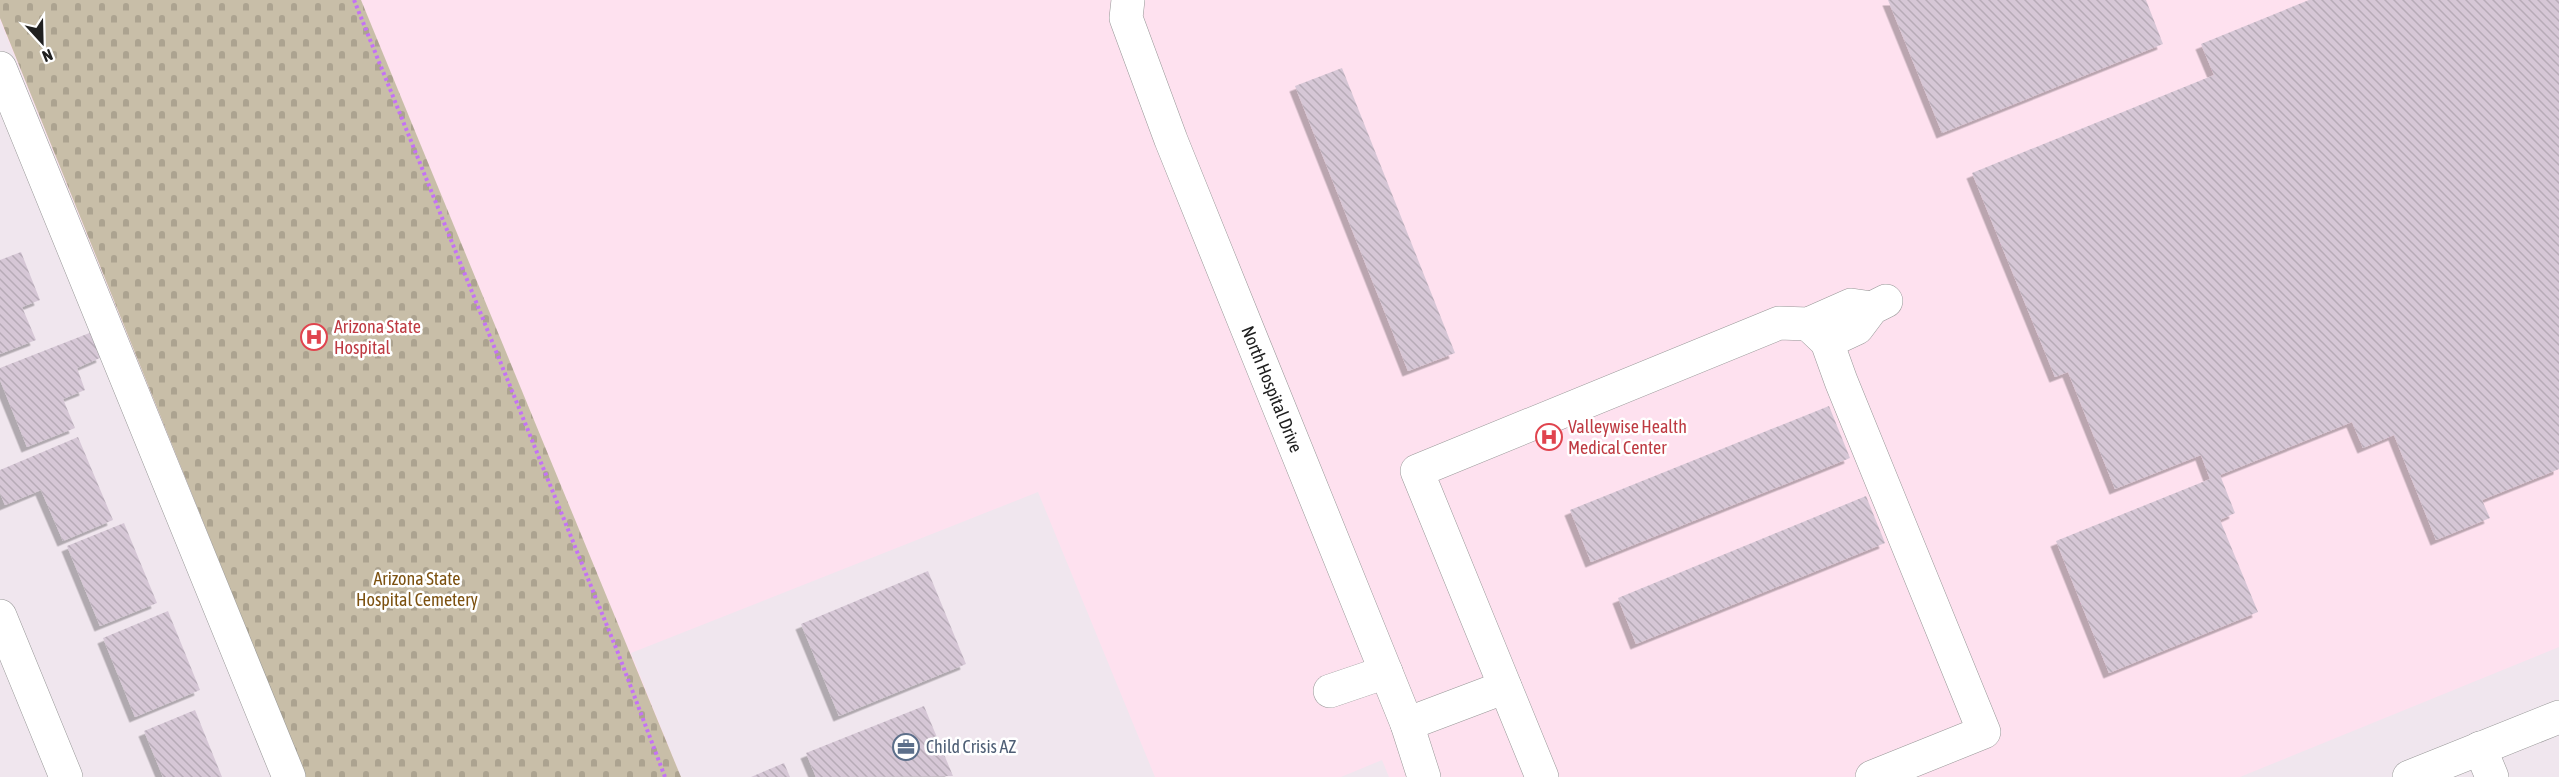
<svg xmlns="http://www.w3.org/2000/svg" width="2559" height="777" viewBox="0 0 2559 777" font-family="'Asap Condensed',sans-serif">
  <defs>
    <pattern id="cemetery-stones" width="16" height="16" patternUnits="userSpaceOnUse" patternTransform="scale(1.5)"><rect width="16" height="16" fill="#c8bea8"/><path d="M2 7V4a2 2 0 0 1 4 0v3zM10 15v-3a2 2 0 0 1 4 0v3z" fill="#aca390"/></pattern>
    <pattern id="building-back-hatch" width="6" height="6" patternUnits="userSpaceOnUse" patternTransform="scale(1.5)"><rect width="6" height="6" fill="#d6c7d6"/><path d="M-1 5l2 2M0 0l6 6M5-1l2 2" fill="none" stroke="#b7abb7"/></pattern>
    <filter id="shadow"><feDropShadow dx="-5.5" dy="5.5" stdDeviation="0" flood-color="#0004"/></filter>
  </defs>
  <rect width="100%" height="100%" fill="#f0e6ee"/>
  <path fill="#fee1ef" d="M 0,0 L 2559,0 L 2559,647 L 2240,777 L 1389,777 L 1382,760 L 1341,777 L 1155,777 L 1038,492 L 631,653 L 681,777 L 306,777 L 0,20 Z"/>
  <path fill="url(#cemetery-stones)" d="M 0,0 L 361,0 L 681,777 L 306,777 L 0,18 Z"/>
  <g fill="url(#building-back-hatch)" filter="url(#shadow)">
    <path d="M 1888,0 L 2146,0 L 2163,44 L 1942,133 Z"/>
    <path d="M 2309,0 L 2559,0 L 2559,469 L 2482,500 L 2490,518 L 2436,540 L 2394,435 L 2363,448 L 2352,422 L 2220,475 L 2235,513 L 2220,520 L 2258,612 L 2109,673 L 2056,541 L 2210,479 L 2201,455 L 2115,489 L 2068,372 L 2055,377 L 1972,173 L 2214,75 L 2201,44 Z"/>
    <path d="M 1342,68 L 1455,353 L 1408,371 L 1295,86 Z"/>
    <path d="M 21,252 L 40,300 L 22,307 L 36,340 L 0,354 L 0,260 Z"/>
    <path d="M 92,332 L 102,357 L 77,368 L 85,390 L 63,399 L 75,428 L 27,447 L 0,380 L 0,368 Z"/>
    <path d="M 1829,406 L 1850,458 L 1591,562 L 1570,510 Z"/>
    <path d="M 78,437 L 113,520 L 63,541 L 41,490 L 5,505 L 0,493 L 0,470 Z"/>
    <path d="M 1866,496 L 1885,543 L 1636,644 L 1618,598 Z"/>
    <path d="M 124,523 L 157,603 L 100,626 L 67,546 Z"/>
    <path d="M 928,571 L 966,664 L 839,716 L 801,624 Z"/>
    <path d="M 168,611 L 200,690 L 135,717 L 103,638 Z"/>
    <path d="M 924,706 L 953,776 L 816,777 L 806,753 Z"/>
    <path d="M 195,710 L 222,777 L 163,777 L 144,731 Z"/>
    <path d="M 784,763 L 790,777 L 751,777 Z"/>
  </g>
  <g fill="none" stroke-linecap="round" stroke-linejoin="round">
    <defs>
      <g id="minor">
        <path id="s1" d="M 1128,0 L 1126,18 L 1171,140 L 1407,724 L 1424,777"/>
        <path d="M 0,68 L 289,777"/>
        <path d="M 1808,324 L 1827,342 L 1841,381 L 1984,732 L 1872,777"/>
        <path d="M 1827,342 L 1857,328 L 1872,308 L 1886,301"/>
        <path d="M 0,616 L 66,777"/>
        <path d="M 1330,691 L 1386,672"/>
        <path d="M 1407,724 L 1505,687"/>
        <path d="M 2480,748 L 2492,777"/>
        <path d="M 1542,777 L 1417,471 L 1779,323 L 1808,324 L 1851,305 L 1872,308"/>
        <path d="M 2409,777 L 2559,717"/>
      </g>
    </defs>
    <use href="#minor" stroke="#979797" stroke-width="34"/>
    <path stroke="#c472f5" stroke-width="4" stroke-dasharray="3 3" stroke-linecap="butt" d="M 354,0 L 618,653 L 665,777"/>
    <use href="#minor" stroke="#fff" stroke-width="33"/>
  </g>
  <defs>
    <symbol id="hospital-ring" viewBox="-11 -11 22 22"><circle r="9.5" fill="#fff" stroke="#e0444e" stroke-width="1.5"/><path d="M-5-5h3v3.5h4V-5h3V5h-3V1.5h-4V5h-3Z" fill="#e0444e"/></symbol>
    <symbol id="office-ring" viewBox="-11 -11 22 22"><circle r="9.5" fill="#fff" stroke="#5c6f8a" stroke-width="1.5"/><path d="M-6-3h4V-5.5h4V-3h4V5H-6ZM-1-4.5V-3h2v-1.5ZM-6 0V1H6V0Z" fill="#5c6f8a"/></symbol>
  </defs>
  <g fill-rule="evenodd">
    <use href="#hospital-ring" x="299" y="322" width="30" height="30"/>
    <use href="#hospital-ring" x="1534" y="422" width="30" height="30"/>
    <use href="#office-ring" x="891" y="732" width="30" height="30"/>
  </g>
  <g text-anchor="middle" stroke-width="5" stroke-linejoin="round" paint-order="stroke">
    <g font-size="18" fill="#be3a42" stroke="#fff" text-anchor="start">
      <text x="334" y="333">Arizona State<tspan x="334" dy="21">Hospital</tspan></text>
      <text x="1568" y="433">Valleywise Health<tspan x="1568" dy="21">Medical Center</tspan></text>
    </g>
    <g font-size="18" fill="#202020" stroke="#fff">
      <text dy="6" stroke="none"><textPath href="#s1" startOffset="417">North Hospital Drive</textPath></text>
    </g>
    <g font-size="18" fill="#7c5110" stroke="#fff">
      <text x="417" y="585">Arizona State<tspan x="417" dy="21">Hospital Cemetery</tspan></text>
    </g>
    <g font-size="18" fill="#4e5e75" stroke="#fff" text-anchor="start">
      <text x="926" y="753">Child Crisis AZ</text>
    </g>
  </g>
  <g transform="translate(42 42) rotate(158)" stroke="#ffffff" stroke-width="4.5" paint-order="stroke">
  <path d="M0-4.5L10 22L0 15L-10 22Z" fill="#202020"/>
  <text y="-9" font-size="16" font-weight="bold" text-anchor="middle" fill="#202020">N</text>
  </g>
</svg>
